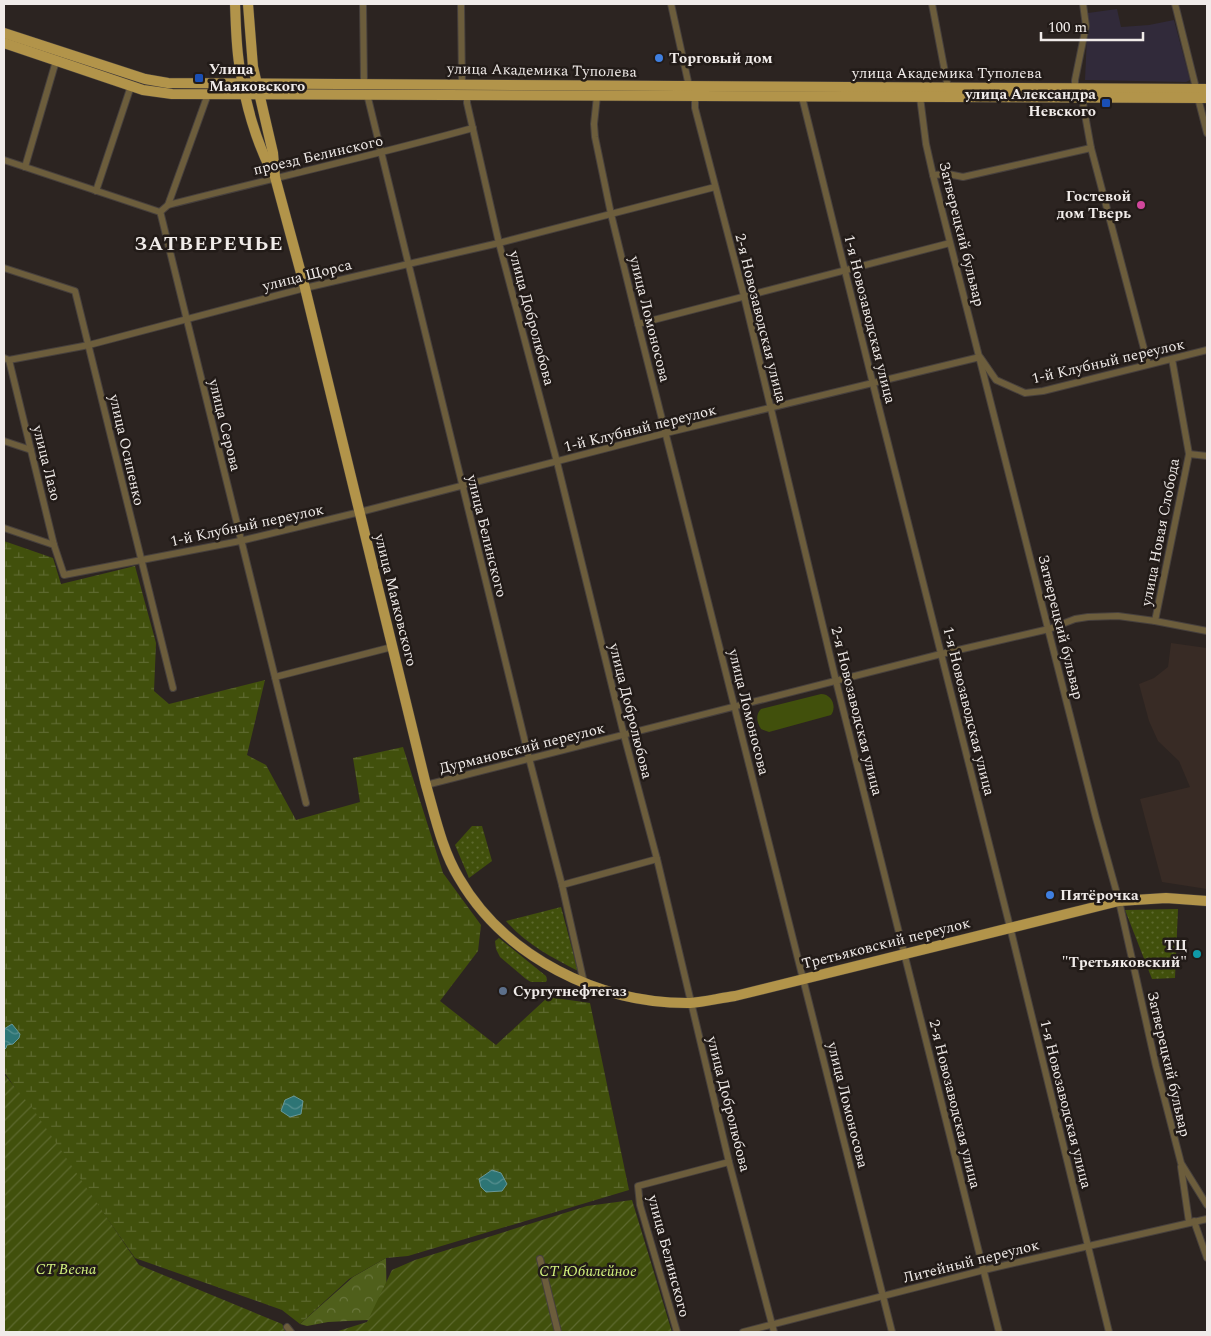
<svg xmlns="http://www.w3.org/2000/svg" width="1211" height="1336" viewBox="0 0 1211 1336" font-family="Spectral,serif">
  <defs>
    <pattern id="grass-dots" width="8" height="8" patternUnits="userSpaceOnUse" patternTransform="scale(1.25)"><rect width="8" height="8" fill="#41500c"/><path d="M2 2h.1M6 6h.1" fill="none" stroke="#5d692f" stroke-width="1.8" stroke-linecap="round"/></pattern>
    <pattern id="forest-crowns" width="20" height="18" patternUnits="userSpaceOnUse" patternTransform="scale(1.25)"><rect width="20" height="18" fill="#4f5f1b"/><path d="M2 6a3 3 0 1 1 6 0M12 15a3 3 0 1 1 6 0" fill="none" stroke="#69763c"/></pattern>
    <pattern id="wetland-marsh" width="20" height="14" patternUnits="userSpaceOnUse" patternTransform="scale(1.25)"><rect width="20" height="14" fill="#41500c"/><path d="M1 5h8M5 5V1M11 12h8M15 12V8" fill="none" stroke="#5d692f"/></pattern>
    <pattern id="garden-furrows" width="10" height="10" patternUnits="userSpaceOnUse" patternTransform="scale(1.25)"><rect width="10" height="10" fill="#41500c"/><path d="M-1 1l2-2M0 10L10 0M9 11l2-2" fill="none" stroke="#5d692f"/></pattern>
    <pattern id="water-waves" width="16" height="10" patternUnits="userSpaceOnUse" patternTransform="scale(1.25)"><rect width="16" height="10" fill="#2d7575"/><path d="M0 5q4-4 8 0t8 0" fill="none" stroke="#568f8f"/></pattern>
  </defs>
  <rect width="100%" height="100%" fill="#2c2421"/>
  <path fill="#312a3a" d="M 1117,9 L 1121,27 L 1149,25 L 1174,20 L 1190,80 L 1186,82 L 1085,80 L 1088,13 Z"/>
  <path fill="#382b25" d="M 1171,643 L 1207,648 L 1207,889 L 1162,882 L 1140,799 L 1190,787 L 1179,761 L 1158,741 L 1149,721 L 1139,684 L 1154,678 L 1168,667 Z"/>
  <g fill="url(#grass-dots)">
    <path d="M 472,826 L 482,826 L 492,861 L 469,878 L 455,845 Z"/>
    <path d="M 561,907 L 578,971 C 551,957 526,944 506,921 Z"/>
    <path d="M 1178,909 L 1175,978 L 1152,979 L 1125,910 Z"/>
    <path d="M 499,938 L 546,976 L 547,980 L 546,982 L 531,982 L 526,979 L 500,957 L 496,949 L 495,941 Z"/>
  </g>
  <path fill="url(#forest-crowns)" d="M 386,1258 L 387,1319 L 328,1322 L 307,1326 L 300,1324 L 353,1277 Z"/>
  <path fill="url(#wetland-marsh)" fill-rule="evenodd" d="M 4,541 L 53,558 L 61,584 L 135,566 L 156,643 L 154,691 L 169,704 L 265,680 L 247,755 L 266,765 L 296,820 L 360,802 L 353,758 L 403,747 L 443,873 L 481,925 L 478,951 L 440,1001 L 496,1045 L 548,997 L 590,1003 L 629,1190 L 408,1256 L 386,1258 L 349,1279 L 300,1324 L 282,1310 L 135,1258 L 4,1072 L 4,1050 L 6,1048 L 7,1045 L 11,1043 L 15,1030 L 12,1024 L 4,1029 ZM 492,1170 L 507,1183 L 479,1179 Z"/>
  <g fill="url(#garden-furrows)">
    <path d="M 4,1074 L 33,1109 L 139,1265 L 282,1324 L 287,1332 L 4,1332 Z"/>
    <path d="M 632,1200 L 672,1332 L 335,1332 L 367,1322 L 392,1270 L 415,1260 L 587,1206 Z"/>
  </g>
  <path fill="#41500c" d="M 821,694 C 832,694 837,707 831,715 L 769,732 L 761,729 C 757,722 755,715 761,709 Z"/>
  <g fill="url(#water-waves)" stroke="#689898">
    <path d="M 12,1024 L 20,1034 L 19,1038 L 13,1044 L 7,1045 L 6,1048 L 4,1050 L 4,1029 Z"/>
    <path d="M 294,1096 L 303,1101 L 301,1114 L 290,1117 L 281,1111 L 285,1100 Z"/>
    <path d="M 492,1170 L 501,1173 L 507,1184 L 502,1191 L 486,1192 L 481,1187 L 479,1179 Z"/>
  </g>
  <g fill="none" stroke-linecap="round" stroke-linejoin="round">
    <defs>
      <g id="minor">
        <path d="M 363,4 L 364,84"/>
        <path d="M 461,4 L 462,85"/>
        <path d="M 671,4 L 689,86"/>
        <path d="M 932,4 L 948,88"/>
        <path d="M 1175,4 L 1196,88"/>
        <path d="M 1075,88 L 1075,80 L 1086,26 L 1083,4"/>
        <path d="M 367,94 L 529,758 L 562,885 L 584,983"/>
        <path d="M 467,95 L 467,103 L 499,243 L 557,462 L 624,735 L 657,859 L 729,1162 L 774,1332"/>
        <path d="M 597,96 L 594,124 L 595,137 L 611,214 L 638,324 L 892,1332"/>
        <path d="M 695,96 L 695,108 L 744,296 L 836,681 L 999,1332"/>
        <path d="M 802,97 L 873,384 L 1010,927 L 1109,1332"/>
        <path d="M 920,97 L 926,144 L 933,175 L 1096,818 L 1119,901 L 1156,1066 L 1181,1163 L 1207,1205"/>
        <path d="M 1082,98 L 1091,148 L 1148,364"/>
        <path d="M 1198,98 L 1207,133"/>
        <path d="M 4,160 L 160,212 L 161,215 L 306,803"/>
        <path d="M 25,167 L 56,61"/>
        <path d="M 933,175 L 948,174 L 963,177 L 1091,148"/>
        <path d="M 96,191 L 131,86"/>
        <path d="M 168,205 L 208,94"/>
        <path d="M 160,212 L 168,205 C 269,179 372,156 473,128"/>
        <path d="M 4,268 L 75,291 L 173,688"/>
        <path d="M 638,324 L 950,243"/>
        <path d="M 4,358 L 9,360 L 54,545 L 64,575 L 240,541 L 360,512 L 666,433 L 980,357 L 996,380 L 1025,393 L 1043,391 L 1207,350"/>
        <path d="M 9,360 L 89,345 L 305,288 L 499,243 L 715,187"/>
        <path d="M 4,441 L 31,450"/>
        <path d="M 1189,454 L 1207,456"/>
        <path d="M 4,528 L 54,545"/>
        <path d="M 1155,621 L 1189,454 L 1172,359"/>
        <path d="M 275,677 L 392,647"/>
        <path d="M 426,785 L 941,654 L 1049,629 L 1075,619 L 1088,617 L 1118,616 L 1155,621 L 1207,631"/>
        <path d="M 562,885 L 657,859"/>
        <path d="M 1181,1167 L 1189,1222"/>
        <path d="M 1194,1221 L 1207,1258"/>
        <path d="M 540,1259 L 558,1332"/>
        <path d="M 287,1327 L 291,1332"/>
        <path d="M 677,1332 L 640,1205 L 638,1186 L 729,1162"/>
        <path d="M 743,1332 L 984,1270 L 1207,1219"/>
      </g>
      <g id="primary">
        <path d="M 235,4 C 236,25 236,48 240,69 C 245,102 256,142 272,172"/>
        <path d="M 248,4 L 253,67 L 273,153 L 275,177 L 305,288 L 426,785 C 435,816 442,850 459,878 C 505,957 599,1004 690,1003 C 704,1002 720,998 735,996 L 1119,901 L 1166,898 L 1207,901"/>
        <path d="M 4,33 L 145,79 L 168,83 L 1207,89"/>
        <path d="M 4,43 L 143,90 L 172,94 L 1207,98"/>
      </g>
    </defs>
    <use href="#minor" stroke="#47403d" stroke-width="8"/>
    <use href="#primary" stroke="#47403d" stroke-width="11"/>
    <use href="#minor" stroke="#6c5d3c" stroke-width="6"/>
    <use href="#primary" stroke="#b2944a" stroke-width="10"/>
  </g>
  <g fill="#3f7fe0" stroke="#221b18" stroke-width="2">
    <circle cx="659" cy="58" r="5"/>
    <circle cx="1050" cy="895" r="5"/>
  </g>
  <g fill="#1a4fb4" stroke="#221b18" stroke-width="2">
    <rect x="194" y="73" width="10" height="10" rx="2.5"/>
    <rect x="1101" y="98" width="10" height="10" rx="2.5"/>
  </g>
  <circle fill="#d1479c" stroke="#221b18" stroke-width="2" cx="1141" cy="205" r="5"/>
  <circle fill="#0f9aa8" stroke="#221b18" stroke-width="2" cx="1197" cy="954" r="5"/>
  <circle fill="#5c6f8a" stroke="#221b18" stroke-width="2" cx="503" cy="991" r="5"/>
  <g text-anchor="middle" stroke-width="5" stroke-linejoin="round" paint-order="stroke">
    <g font-size="15" font-weight="bold" fill="#f0ebe9" stroke="#221b18" text-anchor="start">
      <text x="669" y="63">Торговый дом</text>
      <text x="209" y="74">Улица<tspan x="209" dy="17">Маяковского</tspan></text>
      <text x="1096" y="99" text-anchor="end">улица Александра<tspan x="1096" dy="17">Невского</tspan></text>
      <text x="1131" y="201" text-anchor="end">Гостевой<tspan x="1131" dy="17">дом Тверь</tspan></text>
      <text x="1060" y="900">Пятёрочка</text>
      <text x="1187" y="950" text-anchor="end">ТЦ<tspan x="1187" dy="17">"Третьяковский"</tspan></text>
      <text x="513" y="996">Сургутнефтегаз</text>
    </g>
    <g font-size="15" fill="#f0ebe9" stroke="#221b18">
      <text transform="translate(542 70) rotate(1)" y="5">улица Академика Туполева</text>
      <text x="947" y="78">улица Академика Туполева</text>
      <text transform="translate(318 155) rotate(-13)" y="5">проезд Белинского</text>
      <text transform="translate(962 234) rotate(76)" y="5">Затверецкий бульвар</text>
      <text transform="translate(307 275) rotate(-14)" y="5">улица Щорса</text>
      <text transform="translate(532 318) rotate(75)" y="5">улица Добролюбова</text>
      <text transform="translate(761 318) rotate(76)" y="5">2-я Новозаводская улица</text>
      <text transform="translate(650 319) rotate(76)" y="5">улица Ломоносова</text>
      <text transform="translate(870 319) rotate(76)" y="5">1-я Новозаводская улица</text>
      <text transform="translate(1108 361) rotate(-13)" y="5">1-й Клубный переулок</text>
      <text transform="translate(225 425) rotate(76)" y="5">улица Серова</text>
      <text transform="translate(640 428) rotate(-14)" y="5">1-й Клубный переулок</text>
      <text transform="translate(127 450) rotate(77)" y="5">улица Осипенко</text>
      <text transform="translate(47 463) rotate(76)" y="5">улица Лазо</text>
      <text transform="translate(247 525) rotate(-12)" y="5">1-й Клубный переулок</text>
      <text transform="translate(1160 532) rotate(-79)" y="5">улица Новая Слобода</text>
      <text transform="translate(487 536) rotate(76)" y="5">улица Белинского</text>
      <text transform="translate(396 600) rotate(76)" y="5">улица Маяковского</text>
      <text transform="translate(1061 627) rotate(76)" y="5">Затверецкий бульвар</text>
      <text transform="translate(631 711) rotate(76)" y="5">улица Добролюбова</text>
      <text transform="translate(857 711) rotate(76)" y="5">2-я Новозаводская улица</text>
      <text transform="translate(969 711) rotate(76)" y="5">1-я Новозаводская улица</text>
      <text transform="translate(749 712) rotate(76)" y="5">улица Ломоносова</text>
      <text transform="translate(522 748) rotate(-14)" y="5">Дурмановский переулок</text>
      <text transform="translate(886 943) rotate(-14)" y="5">Третьяковский переулок</text>
      <text transform="translate(1169 1064) rotate(77)" y="5">Затверецкий бульвар</text>
      <text transform="translate(729 1104) rotate(76)" y="5">улица Добролюбова</text>
      <text transform="translate(955 1104) rotate(76)" y="5">2-я Новозаводская улица</text>
      <text transform="translate(1066 1104) rotate(76)" y="5">1-я Новозаводская улица</text>
      <text transform="translate(848 1105) rotate(76)" y="5">улица Ломоносова</text>
      <text transform="translate(669 1256) rotate(75)" y="5">улица Белинского</text>
      <text transform="translate(971 1261) rotate(-14)" y="5">Литейный переулок</text>
    </g>
    <g font-size="15" font-style="italic" fill="#d3f37e" stroke="#221b18">
      <text x="66" y="1274">СТ Весна</text>
      <text x="588" y="1276">СТ Юбилейное</text>
    </g>
    <g font-size="20" font-weight="bold" letter-spacing="1" fill="#f0ebe9" stroke="#221b18">
      <text x="209" y="250">ЗАТВЕРЕЧЬЕ</text>
    </g>
  </g>
  <rect width="1211" height="1336" fill="none" stroke="#f0ebe9" stroke-width="10"/>
  <path d="M1041 32v8h102v-8" fill="none" stroke="#f0ebe9" stroke-width="2.5"/>
  <text x="1048" y="32" font-size="15" fill="#f0ebe9" stroke="#221b18" stroke-width="4" paint-order="stroke">100 m</text>
</svg>
